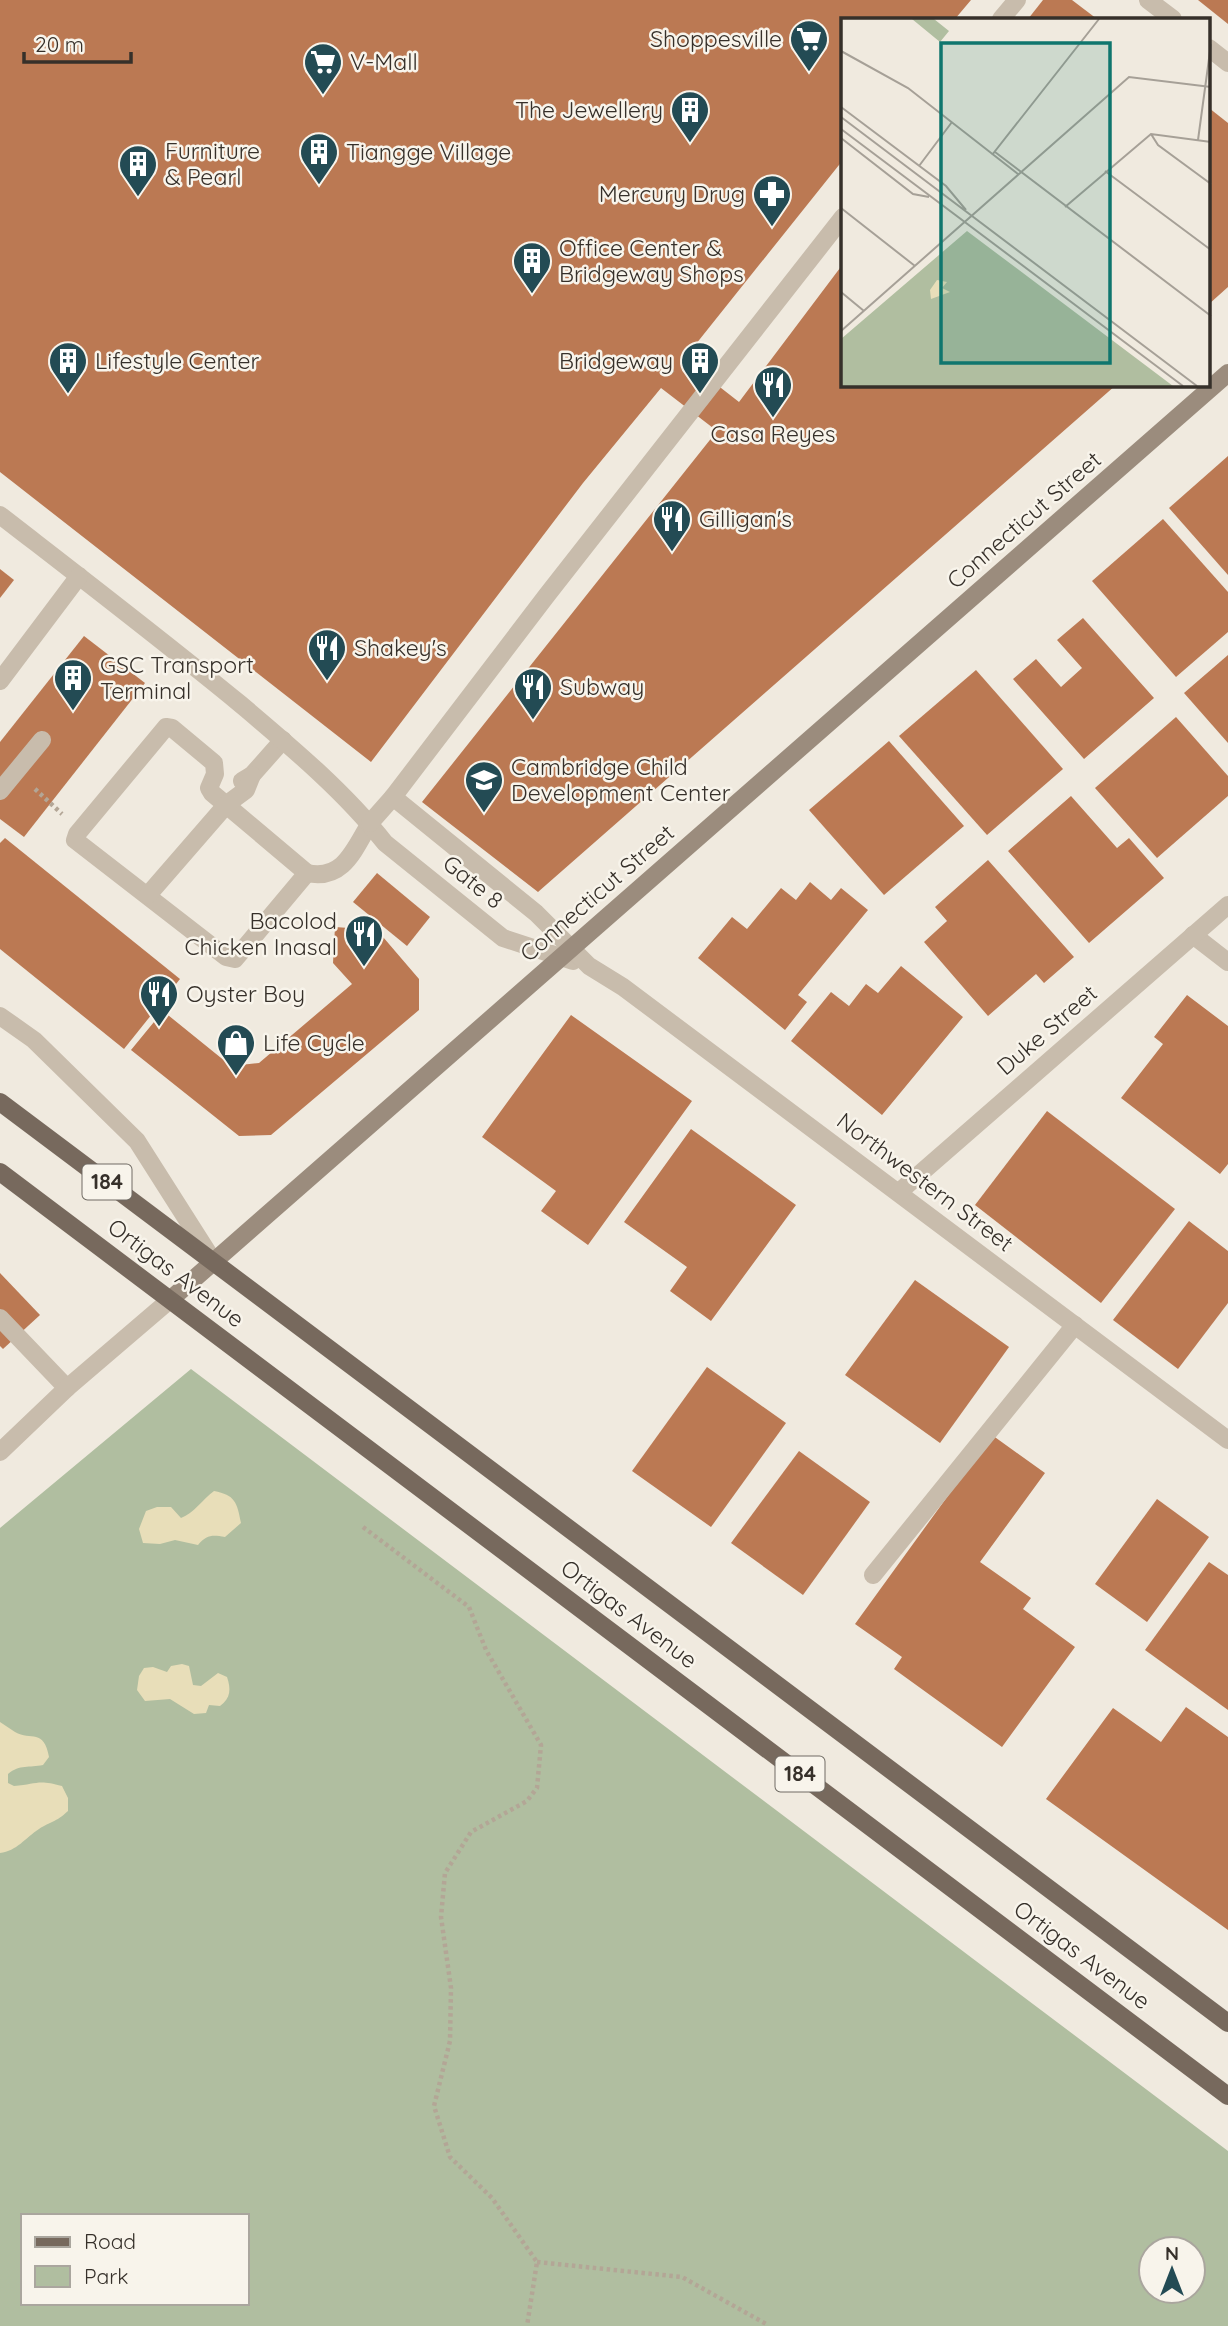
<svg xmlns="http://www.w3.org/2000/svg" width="1228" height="2326" viewBox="0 0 1228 2326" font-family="Quicksand,sans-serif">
  <rect width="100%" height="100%" fill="#f0eadf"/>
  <path fill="#b0bea0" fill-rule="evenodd" d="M 191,1369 L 1228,2151 L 1228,2326 L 0,2326 L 0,1528 ZM 23,2216 L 247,2216 L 247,2303 L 23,2303 ZM 1151,2249 L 1193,2249 L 1193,2291 L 1151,2291 Z"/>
  <g fill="#e8deb9">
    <path d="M 214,1491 C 235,1495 237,1502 241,1523 L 225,1537 C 213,1535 207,1534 198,1545 L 175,1540 L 160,1544 L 143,1543 L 139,1529 L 146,1511 L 157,1507 L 171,1507 L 181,1518 C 194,1513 202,1500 214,1491 Z"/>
    <path d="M 182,1664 L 189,1666 L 193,1685 L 201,1686 L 218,1673 L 227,1677 C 231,1689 231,1698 220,1706 L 209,1705 L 206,1713 L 194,1714 L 170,1699 L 145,1701 L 137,1690 L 139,1676 L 144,1668 L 153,1667 L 167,1672 L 171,1666 Z"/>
    <path d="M 0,1722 C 5,1725 10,1729 15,1732 C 31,1741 44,1728 49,1757 L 43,1765 C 29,1768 20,1764 8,1774 L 8,1783 L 14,1786 C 37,1784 38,1779 62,1786 L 68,1798 L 68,1811 C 55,1823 51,1821 39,1829 C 25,1838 17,1851 0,1853 Z"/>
  </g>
  <g fill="#bb7953">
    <path d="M 0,0 L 971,0 L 955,19 L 843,19 L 843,160 L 684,359 L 739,402 L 843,264 L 843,385 L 1116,385 L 538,892 L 422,802 L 717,431 L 661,388 L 583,483 L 371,762 L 0,472 Z"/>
    <path d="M 1043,0 L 1072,0 L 1097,19 L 1028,19 Z"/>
    <path d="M 1198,0 L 1228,0 L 1228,24 Z"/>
    <path d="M 1209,108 L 1228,123 L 1228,287 L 1209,304 Z"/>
    <path d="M 1228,456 L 1228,575 L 1169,508 Z"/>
    <path d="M 1163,519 L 1228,592 L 1228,632 L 1176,677 L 1092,581 Z"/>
    <path d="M 0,569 L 14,580 L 0,598 Z"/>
    <path d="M 1083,618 L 1154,698 L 1084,759 L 1013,679 L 1036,659 L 1061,687 L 1082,668 L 1057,640 Z"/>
    <path d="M 84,636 L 145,683 L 24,837 L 0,819 L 0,742 Z"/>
    <path d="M 1228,655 L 1228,743 L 1184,693 Z"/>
    <path d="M 976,670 L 1063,769 L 987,835 L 899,736 Z"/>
    <path d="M 1176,717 L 1228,776 L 1228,796 L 1157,858 L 1095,788 Z"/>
    <path d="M 889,741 L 964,826 L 884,895 L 809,810 Z"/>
    <path d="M 1071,796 L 1117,848 L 1129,838 L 1164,878 L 1089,943 L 1008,851 Z"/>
    <path d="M 5,838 L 180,979 L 124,1049 L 0,949 L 0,843 Z"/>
    <path d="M 988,860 L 1074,957 L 1044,983 L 1036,974 L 988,1016 L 924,942 L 947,921 L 935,907 Z"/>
    <path d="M 377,873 L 430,917 L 407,946 L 353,902 Z"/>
    <path d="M 810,882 L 831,900 L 841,888 L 868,910 L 798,995 L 807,1002 L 785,1030 L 698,958 L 732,917 L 747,929 L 781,888 L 796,900 Z"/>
    <path d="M 335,927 L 377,930 L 419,979 L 419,1010 L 271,1135 L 239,1136 L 131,1050 L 163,1011 L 231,1066 L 259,1063 L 352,984 L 333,963 Z"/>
    <path d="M 901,966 L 963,1017 L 882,1115 L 791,1041 L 831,992 L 849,1006 L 866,984 L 878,993 Z"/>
    <path d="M 1187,995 L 1228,1026 L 1228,1164 L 1220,1174 L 1121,1098 L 1163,1044 L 1154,1037 Z"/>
    <path d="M 571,1015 L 692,1101 L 588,1245 L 541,1211 L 556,1191 L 482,1137 Z"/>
    <path d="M 1047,1111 L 1175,1209 L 1101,1303 L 975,1205 Z"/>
    <path d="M 691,1129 L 796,1205 L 711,1321 L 670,1291 L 687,1267 L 624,1222 Z"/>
    <path d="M 1189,1221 L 1228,1251 L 1228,1303 L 1178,1369 L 1113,1320 Z"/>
    <path d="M 0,1273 L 40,1315 L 3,1349 L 0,1346 Z"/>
    <path d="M 915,1280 L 1009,1347 L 940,1443 L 845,1375 Z"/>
    <path d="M 707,1367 L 786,1423 L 711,1527 L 632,1471 Z"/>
    <path d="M 992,1435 L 1045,1473 L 980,1562 L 1031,1598 L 1023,1609 L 1075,1647 L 1002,1747 L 894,1669 L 902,1657 L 855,1624 Z"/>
    <path d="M 799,1451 L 870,1502 L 803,1595 L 731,1543 Z"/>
    <path d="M 1157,1499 L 1209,1537 L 1147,1622 L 1095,1584 Z"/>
    <path d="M 1209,1562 L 1228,1575 L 1228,1710 L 1145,1650 Z"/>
    <path d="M 1186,1707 L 1228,1737 L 1228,1930 L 1046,1799 L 1113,1708 L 1161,1742 Z"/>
  </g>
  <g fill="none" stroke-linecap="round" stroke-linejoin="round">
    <g stroke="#b3a696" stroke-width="4.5" stroke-dasharray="3.5 3.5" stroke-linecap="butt">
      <path d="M 665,366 L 673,373"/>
      <path d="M 35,789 L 62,814"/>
      <path d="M 363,1527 L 469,1607 L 486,1650 L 541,1745 L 537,1788 L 527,1801 L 471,1832 L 445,1873 L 441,1917 L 451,1988 L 450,2041 L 434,2106 L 450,2157 L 492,2198 L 537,2262 L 527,2326"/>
      <path d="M 537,2262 L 682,2277 L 768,2325"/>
    </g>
    <g stroke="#c8bcac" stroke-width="18">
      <path d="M 1148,0 L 1173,19"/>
      <path d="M 1209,48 L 1228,63"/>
      <path d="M 166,727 L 172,728 L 214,763 L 215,774 L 209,788 L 212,793 L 307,873 L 235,959 L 226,957 L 75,840 L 77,834 Z"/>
      <path d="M 242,781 L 252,775 L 283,740"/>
      <path d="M 0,791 L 42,740"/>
      <path d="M 307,873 C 343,881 354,850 370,823"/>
      <path d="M 148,895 L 227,804 L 246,790 L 252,775"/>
      <path d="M 0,1318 L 67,1388"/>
      <path d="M 873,1575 L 1075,1325"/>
    </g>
    <g stroke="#c8bcac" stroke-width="18">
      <path d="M 1001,19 L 1017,0"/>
      <path d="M 0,515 C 80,577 161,639 239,703 C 290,746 344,791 385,843 L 503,938 L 573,961"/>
      <path d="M 0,681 L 79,576"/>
      <path d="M 393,797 L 536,913 L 589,966 L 623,987 L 1228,1440"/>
      <path d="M 370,823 L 393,797 L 547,595 L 843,217"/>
      <path d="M 1193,935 L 1228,962"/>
      <path d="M 0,1016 L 34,1040 L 137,1141 L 212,1259"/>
      <path d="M 899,1192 L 1228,905"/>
      <path d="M 0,1452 L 67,1388 L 171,1299"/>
    </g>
    <path stroke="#9b8c7d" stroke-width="18" d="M 171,1299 L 1228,373"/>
    <g stroke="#77695d" stroke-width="18">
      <path d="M 0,1102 L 1228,2023"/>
      <path d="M 0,1172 L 1228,2096"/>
    </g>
  </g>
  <defs>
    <symbol id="supermarket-pin" viewBox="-11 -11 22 30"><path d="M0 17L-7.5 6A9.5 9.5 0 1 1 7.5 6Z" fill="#234b54" stroke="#f8f4eb"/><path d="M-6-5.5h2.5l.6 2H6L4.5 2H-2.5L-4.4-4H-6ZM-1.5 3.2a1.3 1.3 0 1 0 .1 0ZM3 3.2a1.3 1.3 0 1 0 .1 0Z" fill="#fff"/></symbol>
    <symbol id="building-pin" viewBox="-11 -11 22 30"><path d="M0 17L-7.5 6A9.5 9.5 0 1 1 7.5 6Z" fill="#234b54" stroke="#f8f4eb"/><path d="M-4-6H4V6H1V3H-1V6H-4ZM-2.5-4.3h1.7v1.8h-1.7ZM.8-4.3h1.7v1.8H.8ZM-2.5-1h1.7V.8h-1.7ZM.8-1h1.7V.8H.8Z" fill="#fff"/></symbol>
    <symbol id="pharmacy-pin" viewBox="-11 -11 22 30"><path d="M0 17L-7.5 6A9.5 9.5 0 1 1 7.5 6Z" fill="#234b54" stroke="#f8f4eb"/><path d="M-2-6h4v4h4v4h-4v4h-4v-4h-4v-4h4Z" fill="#fff"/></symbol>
    <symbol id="restaurant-pin" viewBox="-11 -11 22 30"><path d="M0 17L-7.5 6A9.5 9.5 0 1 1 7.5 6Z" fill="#234b54" stroke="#f8f4eb"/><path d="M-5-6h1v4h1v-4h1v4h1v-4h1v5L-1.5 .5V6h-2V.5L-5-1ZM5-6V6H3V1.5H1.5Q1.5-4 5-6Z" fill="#fff"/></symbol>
    <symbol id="school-pin" viewBox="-11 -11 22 30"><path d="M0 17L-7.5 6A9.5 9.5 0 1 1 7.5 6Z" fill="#234b54" stroke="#f8f4eb"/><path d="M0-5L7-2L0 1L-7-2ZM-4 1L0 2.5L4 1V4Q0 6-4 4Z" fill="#fff"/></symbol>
    <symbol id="shop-pin" viewBox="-11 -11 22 30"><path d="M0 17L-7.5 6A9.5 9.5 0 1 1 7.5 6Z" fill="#234b54" stroke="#f8f4eb"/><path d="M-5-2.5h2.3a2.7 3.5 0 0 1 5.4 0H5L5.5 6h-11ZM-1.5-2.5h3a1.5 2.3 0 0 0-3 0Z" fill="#fff"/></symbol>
  </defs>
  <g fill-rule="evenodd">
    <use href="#supermarket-pin" x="787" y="17" width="44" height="60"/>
    <use href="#supermarket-pin" x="301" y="40" width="44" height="60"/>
    <use href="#building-pin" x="668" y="88" width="44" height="60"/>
    <use href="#building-pin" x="297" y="130" width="44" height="60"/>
    <use href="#building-pin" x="116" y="142" width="44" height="60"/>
    <use href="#pharmacy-pin" x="750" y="172" width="44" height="60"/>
    <use href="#building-pin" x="510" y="239" width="44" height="60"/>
    <use href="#building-pin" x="46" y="339" width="44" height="60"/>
    <use href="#building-pin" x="678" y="339" width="44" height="60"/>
    <use href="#restaurant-pin" x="751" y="363" width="44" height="60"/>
    <use href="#restaurant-pin" x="650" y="497" width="44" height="60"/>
    <use href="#restaurant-pin" x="305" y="626" width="44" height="60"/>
    <use href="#building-pin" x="51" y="656" width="44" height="60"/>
    <use href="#restaurant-pin" x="511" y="665" width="44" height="60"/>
    <use href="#school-pin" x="462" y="758" width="44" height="60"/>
    <use href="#restaurant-pin" x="342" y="912" width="44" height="60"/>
    <use href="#restaurant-pin" x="137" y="972" width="44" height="60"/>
    <use href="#shop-pin" x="214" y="1021" width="44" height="60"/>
  </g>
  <g text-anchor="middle" stroke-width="5" stroke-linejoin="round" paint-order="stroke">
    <g fill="#f8f4eb" stroke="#706b64" stroke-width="2">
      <rect x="82.5" y="1164.5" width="49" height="35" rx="5"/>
      <rect x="775.5" y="1756.5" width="49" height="35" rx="5"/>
    </g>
    <g font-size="21" font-weight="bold" fill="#36302a">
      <text x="107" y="1189">184</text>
      <text x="800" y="1781">184</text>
    </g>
    <g font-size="23" fill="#36302a" stroke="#f8f4eb" text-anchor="start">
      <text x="782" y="47" text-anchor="end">Shoppesville</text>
      <text x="350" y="70">V-Mall</text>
      <text x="663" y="118" text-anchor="end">The Jewellery</text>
      <text x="165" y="159">Furniture<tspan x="165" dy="26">&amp; Pearl</tspan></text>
      <text x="346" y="160">Tiangge Village</text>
      <text x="745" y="202" text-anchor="end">Mercury Drug</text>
      <text x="559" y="256">Office Center &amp;<tspan x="559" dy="26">Bridgeway Shops</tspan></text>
      <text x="95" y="369">Lifestyle Center</text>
      <text x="673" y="369" text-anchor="end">Bridgeway</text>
      <text x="773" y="442" text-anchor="middle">Casa Reyes</text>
      <text x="699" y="527">Gilligan's</text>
      <text x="354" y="656">Shakey's</text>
      <text x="100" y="673">GSC Transport<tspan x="100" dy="26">Terminal</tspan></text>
      <text x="560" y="695">Subway</text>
      <text x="511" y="775">Cambridge Child<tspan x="511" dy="26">Development Center</tspan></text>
      <text x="337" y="929" text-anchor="end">Bacolod<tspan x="337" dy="26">Chicken Inasal</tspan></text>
      <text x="186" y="1002">Oyster Boy</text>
      <text x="263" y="1051">Life Cycle</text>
    </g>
    <g font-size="23" fill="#36302a" stroke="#f8f4eb">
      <text transform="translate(1024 520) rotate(-41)" y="8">Connecticut Street</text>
      <text transform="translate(473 882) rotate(39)" y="8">Gate 8</text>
      <text transform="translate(597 893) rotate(-41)" y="8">Connecticut Street</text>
      <text transform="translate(1047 1030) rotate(-41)" y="8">Duke Street</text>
      <text transform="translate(925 1182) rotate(37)" y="8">Northwestern Street</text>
      <text transform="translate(176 1273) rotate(37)" y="8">Ortigas Avenue</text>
      <text transform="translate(629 1614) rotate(37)" y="8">Ortigas Avenue</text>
      <text transform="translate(1082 1955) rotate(37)" y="8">Ortigas Avenue</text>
    </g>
  </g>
  <g transform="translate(841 18)">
    <rect width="369" height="369" fill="#f0eadf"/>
    <path d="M 71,1 L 93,1 L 108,13 L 99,24 ZM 126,213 L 332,368 L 0,368 L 0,321 Z" fill="#b0bea0"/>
    <path d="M 96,262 L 106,264 L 101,270 L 109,274 L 90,281 L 89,272 Z" fill="#e8deb9"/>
    <path fill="none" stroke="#a6a097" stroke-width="2" d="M 0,33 L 67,70 L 177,156M 0,89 L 105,168 L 125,192M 0,99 L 356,368M 0,111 L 342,368M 310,116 L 317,127 L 370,166M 0,120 L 72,176 L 88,179M 357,122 L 370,26M 154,134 L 370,298M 151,137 L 258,1M 78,148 L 111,104M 264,153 L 370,232M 224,189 L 310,116 L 370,124M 0,190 L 74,248M 0,274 L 23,293M 0,313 L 288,59 L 370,69"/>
    <path fill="#0f766e" fill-opacity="0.15" stroke="#0f766e" stroke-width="3.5" d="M 100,25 L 269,25 L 269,345 L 100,345 Z"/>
    <rect width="369" height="369" fill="none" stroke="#36302a" stroke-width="3.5"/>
  </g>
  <rect x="21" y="2214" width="228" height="91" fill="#f8f4eb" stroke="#aaa69e" stroke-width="2"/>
  <rect x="35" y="2237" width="35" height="10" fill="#77695d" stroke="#aaa69e" stroke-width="2"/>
  <text x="84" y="2249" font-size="21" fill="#36302a">Road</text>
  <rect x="35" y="2266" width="35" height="21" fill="#b0bea0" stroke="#aaa69e" stroke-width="2"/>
  <text x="84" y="2284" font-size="21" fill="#36302a">Park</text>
  <g transform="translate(1172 2270)"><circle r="33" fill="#f8f4eb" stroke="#aaa69e" stroke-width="2"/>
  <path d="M0-5L12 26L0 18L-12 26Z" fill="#234b54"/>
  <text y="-10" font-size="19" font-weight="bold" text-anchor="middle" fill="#36302a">N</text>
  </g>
  <path d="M24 52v10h107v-10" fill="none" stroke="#36302a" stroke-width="3.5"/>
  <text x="35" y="52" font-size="21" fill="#36302a" stroke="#f8f4eb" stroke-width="5" paint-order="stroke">20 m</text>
</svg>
